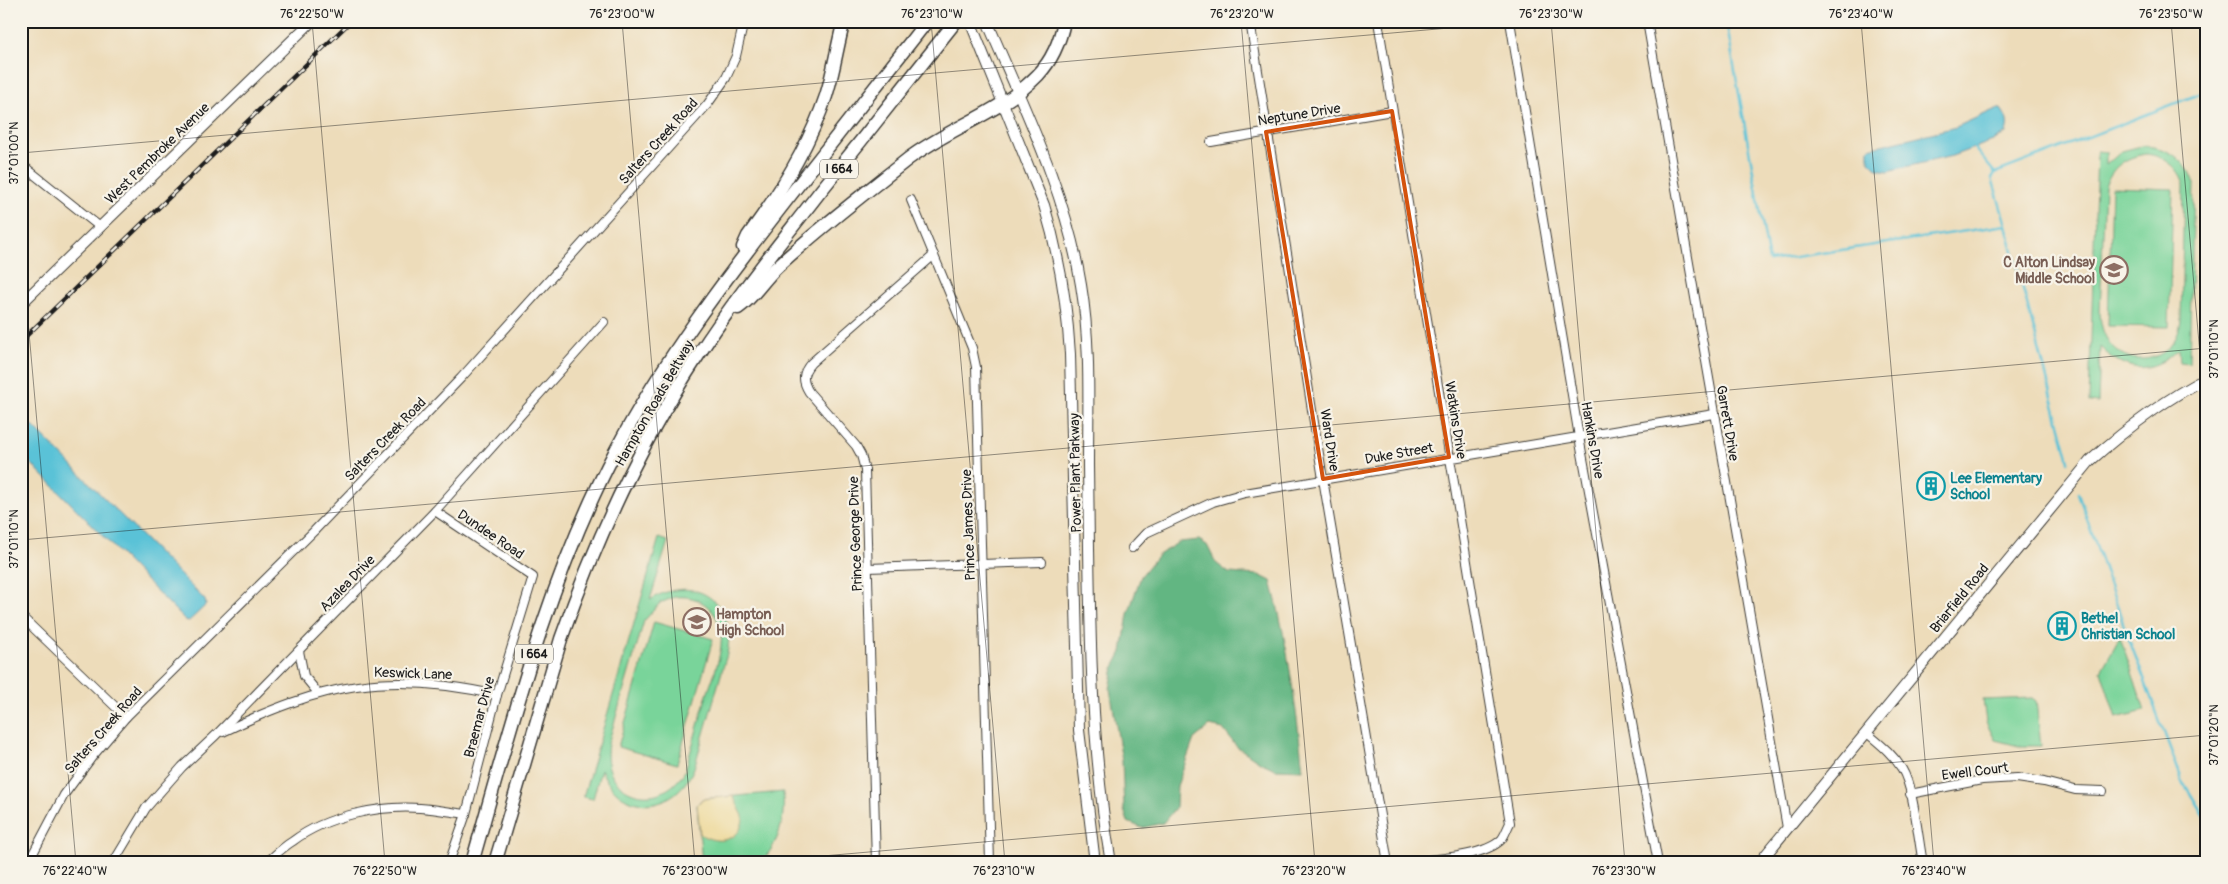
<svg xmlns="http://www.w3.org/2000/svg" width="2228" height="884" viewBox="0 0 2228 884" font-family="Pangolin,sans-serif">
  <rect width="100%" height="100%" fill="#f7f3e8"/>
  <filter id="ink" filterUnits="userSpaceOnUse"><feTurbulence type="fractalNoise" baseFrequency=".02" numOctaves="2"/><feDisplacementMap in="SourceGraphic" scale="10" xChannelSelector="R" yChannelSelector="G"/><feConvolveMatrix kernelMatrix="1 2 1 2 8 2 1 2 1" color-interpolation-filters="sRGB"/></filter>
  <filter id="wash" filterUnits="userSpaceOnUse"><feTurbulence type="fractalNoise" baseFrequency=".0096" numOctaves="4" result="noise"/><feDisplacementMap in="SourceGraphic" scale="20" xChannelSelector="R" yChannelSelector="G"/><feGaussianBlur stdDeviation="1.12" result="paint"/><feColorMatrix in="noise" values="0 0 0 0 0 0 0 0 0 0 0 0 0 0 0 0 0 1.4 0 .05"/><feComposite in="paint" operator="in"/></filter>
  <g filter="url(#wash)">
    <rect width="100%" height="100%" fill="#eddcba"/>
    <g fill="#79d49a" stroke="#4a785b" fill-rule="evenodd">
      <path d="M 2141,146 C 2167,146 2187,159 2194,184 L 2189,363 L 2180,362 L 2179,349 C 2151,375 2126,373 2100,347 L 2098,403 L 2089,402 L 2097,151 L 2106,152 L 2106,165 L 2122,151 ZM 2146,154 C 2164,156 2179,167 2184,184 L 2181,321 C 2174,374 2102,372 2100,313 L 2105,186 C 2112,167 2125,157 2146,154 Z"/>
      <path d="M 2112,187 L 2173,189 L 2169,327 L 2108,326 Z"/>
      <path d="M 659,538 L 668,541 L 650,600 C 694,572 738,602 727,654 L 694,768 C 675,814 619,817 601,769 L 593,799 L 583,797 ZM 675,597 C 688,596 698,598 708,607 C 735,631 714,672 705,701 C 698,724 692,748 685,771 C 659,815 599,795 608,744 L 644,621 L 660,603 Z"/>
      <path d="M 654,622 L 713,639 L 677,764 L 618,747 Z"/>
      <path d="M 2120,637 L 2145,711 L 2116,718 L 2101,671 Z"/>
      <path d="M 2032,698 L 2036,701 L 2041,746 L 2019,746 L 1995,740 L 1986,722 L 1983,700 Z"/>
      <path d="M 783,792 C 785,819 780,843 760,863 L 702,863 L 697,805 L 702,799 Z"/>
    </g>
    <path fill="#62b682" stroke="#3f694f" d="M 1199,540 L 1207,545 L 1216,563 L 1229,573 L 1259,575 L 1271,581 C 1288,643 1296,707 1303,770 L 1275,769 L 1260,762 L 1236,746 L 1223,729 L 1210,726 L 1194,739 L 1177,786 L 1176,807 L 1163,823 L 1142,828 L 1128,822 L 1124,810 L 1122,761 L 1110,689 L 1114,667 L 1122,652 L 1128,614 L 1141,576 L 1157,556 L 1179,542 Z"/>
    <path fill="#eeda9e" stroke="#857b5d" d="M 733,796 L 743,816 C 743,841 718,846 700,834 L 697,805 L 702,799 Z"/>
    <g fill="#5ac2d7" stroke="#3b6f7a">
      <path d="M 1996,109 L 2001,109 C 2007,117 2009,123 2006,133 L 1993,141 L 1952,156 L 1888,171 L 1877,169 L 1869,161 L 1869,148 L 1956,127 Z"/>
      <path d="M 21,414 L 205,600 L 206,605 L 189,621 L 185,620 L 21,453 Z"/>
    </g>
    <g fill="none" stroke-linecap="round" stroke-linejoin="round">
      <g stroke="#5ac2d7" stroke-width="2.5">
        <path d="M 1726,21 L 1769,261 L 2006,225 L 2069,461"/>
        <path d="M 1974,148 L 1995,173"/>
        <path d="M 2006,225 L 1992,178 L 1995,173 L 2207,91"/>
        <path d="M 2078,493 L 2124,626 L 2182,780 L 2207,821"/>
      </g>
    </g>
  </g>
  <g filter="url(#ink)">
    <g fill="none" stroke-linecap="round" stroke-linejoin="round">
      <defs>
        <g id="minor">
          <path d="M 1250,21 L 1323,479 L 1388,863"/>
          <path d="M 1378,21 L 1510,823 C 1507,828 1505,836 1501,840 C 1482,858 1429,859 1403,863"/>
          <path d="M 1510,21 L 1579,437 L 1658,863"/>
          <path d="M 1647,21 L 1787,828"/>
          <path d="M 1211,142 L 1392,111"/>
          <path d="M 21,164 L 100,227"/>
          <path d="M 911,200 L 972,348 L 976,367 L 990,863"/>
          <path d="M 435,511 L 533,577 L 497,695 L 466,814 L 449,863"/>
          <path d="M 1132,548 L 1146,533 L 1213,502 L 1245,493 L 1714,414"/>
          <path d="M 868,568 L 1042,562"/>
          <path d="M 21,616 L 126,717"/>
          <path d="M 299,651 L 304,676 L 318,693"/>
          <path d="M 223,732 C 322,684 388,670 497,695"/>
          <path d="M 1867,733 C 1880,744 1893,754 1902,769 C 1914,789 1918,838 1923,863"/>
          <path d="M 1910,794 L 1982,780 L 2017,778 L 2044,782 L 2075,790 L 2103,791"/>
          <path d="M 28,863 L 64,795 L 92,757 L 126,717 L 314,531 L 461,378 L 707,105 L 726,78 L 736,56 L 744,21"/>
          <path d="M 113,863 L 146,808 L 182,767 L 216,735 L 435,511 L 604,322"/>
          <path d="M 266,863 C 275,855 283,847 293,841 C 326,816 379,805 420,808 C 435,809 451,812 466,814"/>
          <path d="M 876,863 L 865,470 L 861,455 L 856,446 L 809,392 C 802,381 802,373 811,363 L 934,255"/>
        </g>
        <g id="major">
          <path d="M 970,21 L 1044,205 C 1059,254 1067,303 1070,354 L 1079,730 L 1095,863"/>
          <path d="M 987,21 C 1024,108 1066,192 1081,285 C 1091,344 1088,406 1088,466 C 1090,598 1088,732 1111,863"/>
          <path d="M 21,304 L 312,21"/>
          <path d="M 1759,863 L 2090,461 C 2126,429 2163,400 2207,378"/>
        </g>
        <g id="highway">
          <path d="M 743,247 L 748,236 C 780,193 809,147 826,96 C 834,71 837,46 844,21"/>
          <path d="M 738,308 C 753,298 763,280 777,267 C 818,229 864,194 908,159 C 950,127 1001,113 1038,75 C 1053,59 1060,42 1064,21"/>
          <path d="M 472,863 C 512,723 548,579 616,450 C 664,359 726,278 789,197 C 835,139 881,80 927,21"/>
          <path d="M 495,863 L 561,639 C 596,539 640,443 699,354 C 735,298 778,246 819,193 C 865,136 910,79 956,21"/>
        </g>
      </defs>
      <use href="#minor" stroke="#3b3934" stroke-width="10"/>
      <use href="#major" stroke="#3b3934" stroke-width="12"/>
      <use href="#highway" stroke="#3b3934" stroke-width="15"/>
      <use href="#minor" stroke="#fff" stroke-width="8"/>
      <use href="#major" stroke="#fff" stroke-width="10"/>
      <use href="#highway" stroke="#fff" stroke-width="12"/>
      <defs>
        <path id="rail" d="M 21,341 L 351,21"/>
      </defs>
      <use href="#rail" stroke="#1c1c1c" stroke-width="4.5"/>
      <use href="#rail" stroke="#f7f3e8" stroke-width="2.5" stroke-dasharray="8" stroke-linecap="butt"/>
    </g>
  </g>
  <path fill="none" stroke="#d4530e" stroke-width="4" stroke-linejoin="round" d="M 1392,111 L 1449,457 L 1323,479 L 1266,132 Z"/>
  <path fill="none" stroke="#1c1c1c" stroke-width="1" stroke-opacity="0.45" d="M 312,21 L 385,863M 622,21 L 695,863M 931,21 L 1005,863M 1241,21 L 1315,863M 1551,21 L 1625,863M 1861,21 L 1934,863M 2171,21 L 2207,435M 21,153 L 1529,21M 21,242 L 76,863M 21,540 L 2207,348M 743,863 L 2207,735"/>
  <defs>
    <symbol id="school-ring" viewBox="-11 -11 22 22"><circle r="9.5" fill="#f7f3e8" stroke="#8d6e63" stroke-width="1.5"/><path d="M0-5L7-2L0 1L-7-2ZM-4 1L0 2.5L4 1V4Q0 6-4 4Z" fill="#8d6e63"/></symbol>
    <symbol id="building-ring" viewBox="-11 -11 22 22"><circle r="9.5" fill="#f7f3e8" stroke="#0f9aa8" stroke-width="1.5"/><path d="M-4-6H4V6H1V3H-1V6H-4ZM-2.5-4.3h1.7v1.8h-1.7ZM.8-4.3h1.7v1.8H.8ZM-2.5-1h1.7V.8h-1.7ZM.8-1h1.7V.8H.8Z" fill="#0f9aa8"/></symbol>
  </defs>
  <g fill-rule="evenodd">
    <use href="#school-ring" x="2098" y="254" width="32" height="32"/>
    <use href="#building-ring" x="1915" y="470" width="32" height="32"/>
    <use href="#school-ring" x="681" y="606" width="32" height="32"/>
    <use href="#building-ring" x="2046" y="610" width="32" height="32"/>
  </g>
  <g text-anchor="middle" stroke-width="4.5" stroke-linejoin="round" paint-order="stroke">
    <g fill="#f7f3e8" stroke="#5e5c59" stroke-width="1">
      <rect x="820" y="159.5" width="38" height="19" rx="4"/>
      <rect x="515" y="644.5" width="38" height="19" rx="4"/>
    </g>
    <g font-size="12" font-weight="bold" fill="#1c1c1c">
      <text x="839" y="173">I 664</text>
      <text x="534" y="658">I 664</text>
    </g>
    <g font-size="14" fill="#1c1c1c" stroke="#f7f3e8">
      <text transform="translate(1299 114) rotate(-9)" y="5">Neptune Drive</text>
      <text transform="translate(658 141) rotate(-48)" y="5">Salters Creek Road</text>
      <text transform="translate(157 153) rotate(-44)" y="5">West Pembroke Avenue</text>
      <text transform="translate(654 403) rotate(-60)" y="5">Hampton Roads Beltway</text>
      <text transform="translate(1456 420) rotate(81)" y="5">Watkins Drive</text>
      <text transform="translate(1728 423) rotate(80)" y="5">Garrett Drive</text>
      <text transform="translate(385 439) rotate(-46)" y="5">Salters Creek Road</text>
      <text transform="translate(1330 440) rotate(81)" y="5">Ward Drive</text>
      <text transform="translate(1593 440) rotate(80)" y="5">Hankins Drive</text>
      <text transform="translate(1399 453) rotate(-10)" y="5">Duke Street</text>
      <text transform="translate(1075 473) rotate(-91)" y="5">Power Plant Parkway</text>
      <text transform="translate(968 525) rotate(-92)" y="5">Prince James Drive</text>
      <text transform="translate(491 534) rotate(34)" y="5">Dundee Road</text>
      <text transform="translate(855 534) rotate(-92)" y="5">Prince George Drive</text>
      <text transform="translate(347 583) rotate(-46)" y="5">Azalea Drive</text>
      <text transform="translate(1959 598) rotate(-51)" y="5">Briarfield Road</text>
      <text transform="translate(413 673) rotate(2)" y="5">Keswick Lane</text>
      <text transform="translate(479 717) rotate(-75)" y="5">Braemar Drive</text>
      <text transform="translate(103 730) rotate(-49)" y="5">Salters Creek Road</text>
      <text transform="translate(1975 771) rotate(-7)" y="5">Ewell Court</text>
    </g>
    <g font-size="14" font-weight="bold" fill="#785e54" stroke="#f7f3e8" text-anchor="end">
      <text x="2095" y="267">C Alton Lindsay<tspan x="2095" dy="16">Middle School</tspan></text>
      <text x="716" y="619" text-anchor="start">Hampton<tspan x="716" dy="16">High School</tspan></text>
    </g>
    <g font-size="14" font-weight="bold" fill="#0d838f" stroke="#f7f3e8" text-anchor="start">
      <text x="1950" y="483">Lee Elementary<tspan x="1950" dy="16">School</tspan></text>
      <text x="2081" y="623">Bethel<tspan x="2081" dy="16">Christian School</tspan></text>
    </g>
  </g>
  <rect width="2228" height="884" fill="none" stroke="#f7f3e8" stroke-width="55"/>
  <rect x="28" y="28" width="2172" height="828" fill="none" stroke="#1c1c1c" stroke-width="2"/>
  <g font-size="12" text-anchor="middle" fill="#1c1c1c">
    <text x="312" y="18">76°22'50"W</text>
    <text x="622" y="18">76°23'00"W</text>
    <text x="932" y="18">76°23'10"W</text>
    <text x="1242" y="18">76°23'20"W</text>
    <text x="1551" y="18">76°23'30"W</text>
    <text x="1861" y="18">76°23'40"W</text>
    <text x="2171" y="18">76°23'50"W</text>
    <text transform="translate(14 153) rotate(-90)" y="4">37°01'00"N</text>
    <text transform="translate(2214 349) rotate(-90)" y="4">37°01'10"N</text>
    <text transform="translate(14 539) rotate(-90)" y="4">37°01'10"N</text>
    <text transform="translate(2214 735) rotate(-90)" y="4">37°01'20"N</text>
    <text x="75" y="875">76°22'40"W</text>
    <text x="385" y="875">76°22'50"W</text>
    <text x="695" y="875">76°23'00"W</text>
    <text x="1004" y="875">76°23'10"W</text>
    <text x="1314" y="875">76°23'20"W</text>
    <text x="1624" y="875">76°23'30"W</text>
    <text x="1934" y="875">76°23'40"W</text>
  </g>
</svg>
